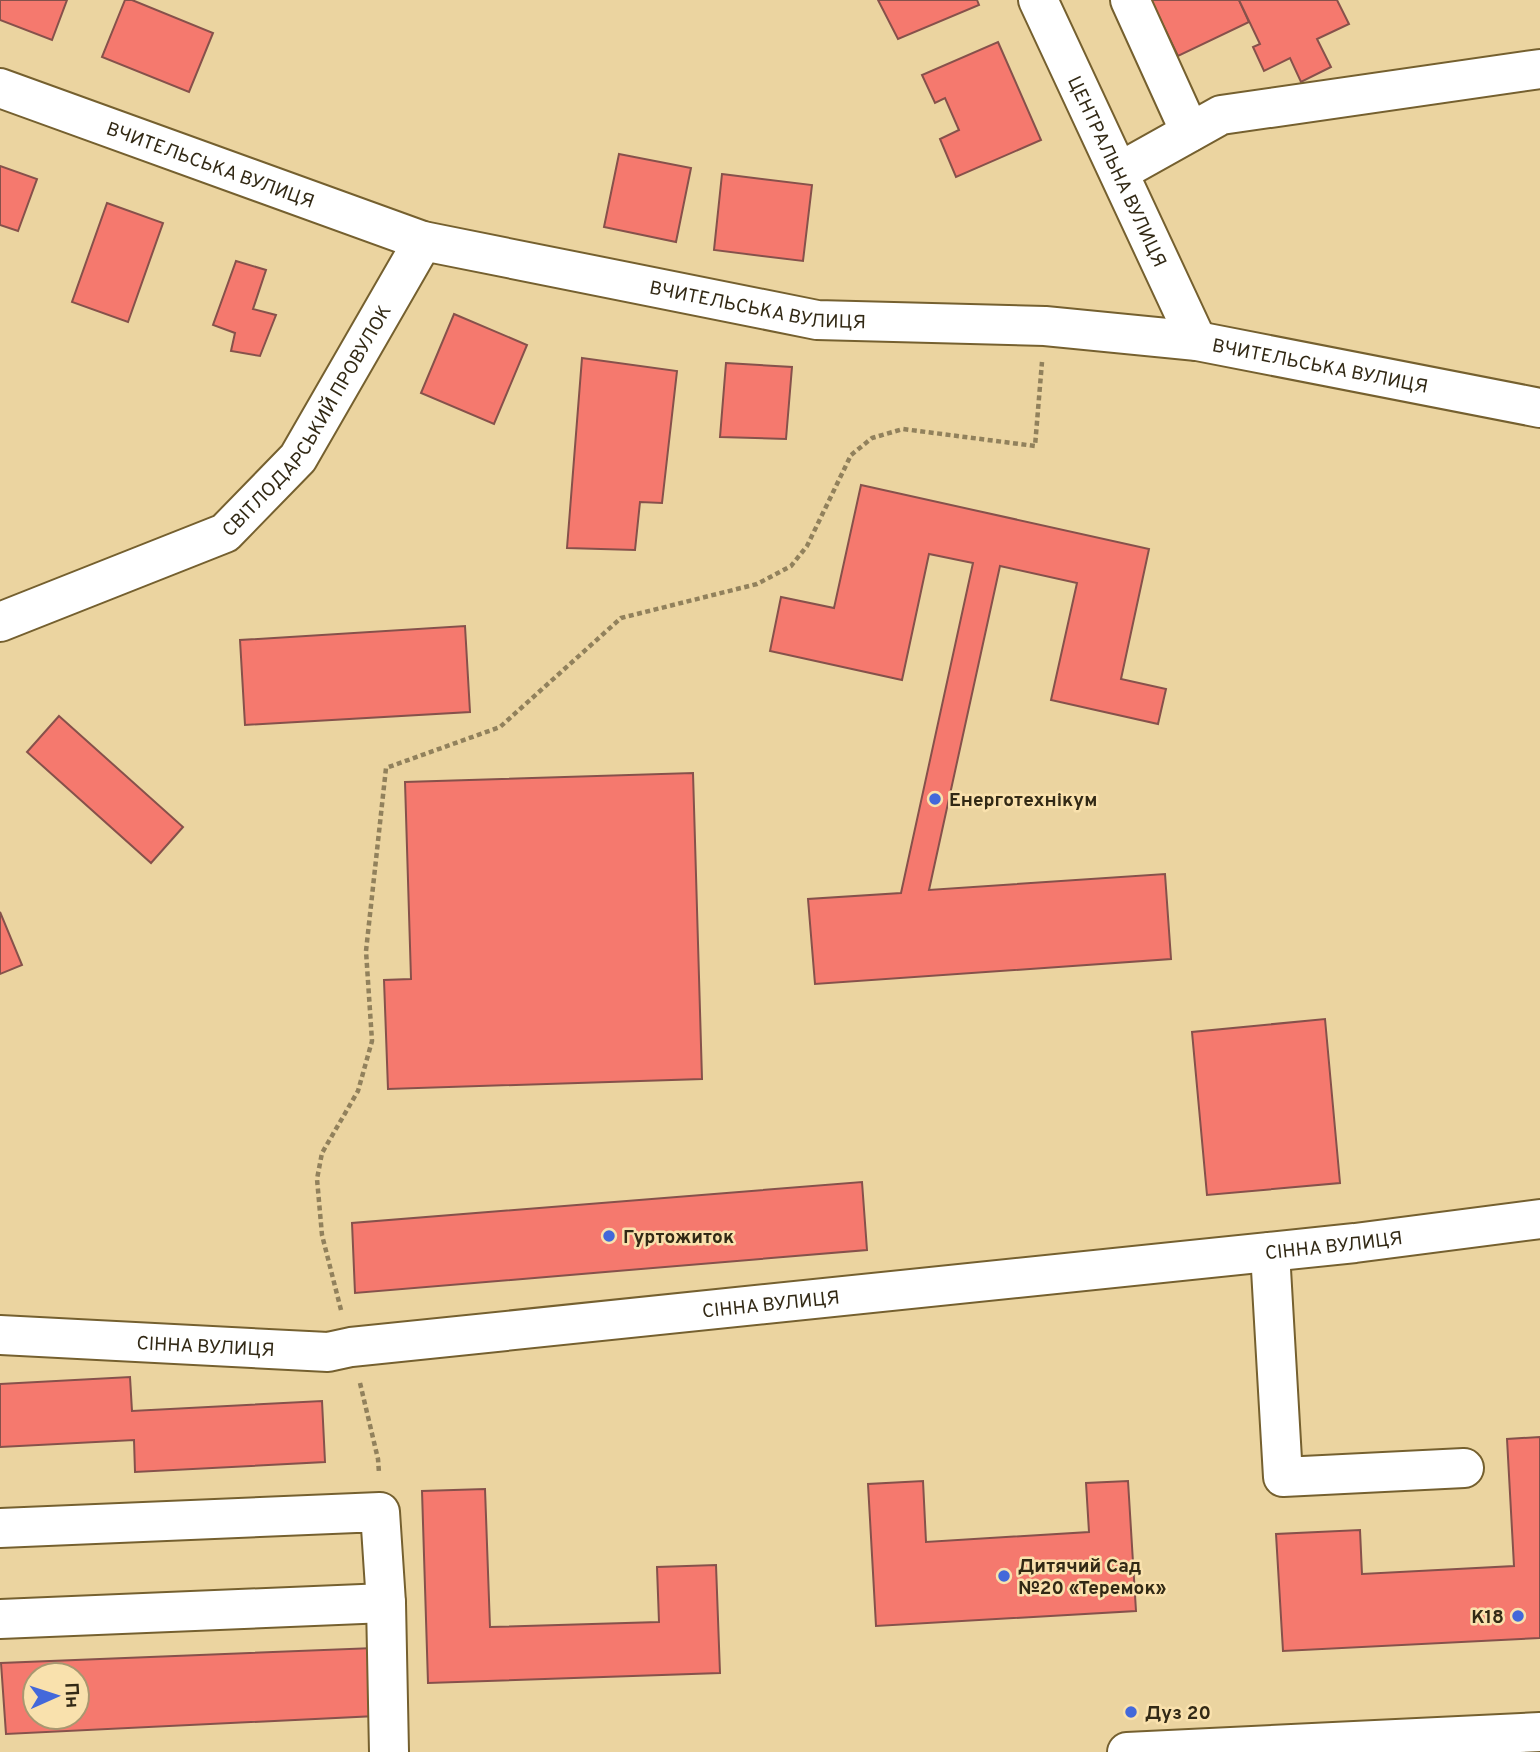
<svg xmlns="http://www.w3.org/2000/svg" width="1540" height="1752" viewBox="0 0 1540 1752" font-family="Overpass,sans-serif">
  <rect width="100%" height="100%" fill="#ebd4a0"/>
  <g fill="#f5796e" stroke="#86514b" stroke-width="2" fill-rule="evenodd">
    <path d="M 0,0 L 67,0 L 52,40 L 0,20 Z"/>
    <path d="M 125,0 L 132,0 L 213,33 L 189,92 L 102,57 Z"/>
    <path d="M 878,0 L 977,0 L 979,5 L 898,39 Z"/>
    <path d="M 1151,0 L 1239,0 L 1249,22 L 1178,56 Z"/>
    <path d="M 1239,0 L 1337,0 L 1349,24 L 1317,39 L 1331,67 L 1301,82 L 1290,58 L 1264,71 L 1253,47 L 1260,44 Z"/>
    <path d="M 998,42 L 1041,140 L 956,177 L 940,139 L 959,130 L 945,98 L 935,103 L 922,75 Z"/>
    <path d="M 619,154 L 691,168 L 676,242 L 604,227 Z"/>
    <path d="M 0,166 L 37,179 L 18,231 L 0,225 Z"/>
    <path d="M 722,174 L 812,185 L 803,261 L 714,250 Z"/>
    <path d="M 107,203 L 163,223 L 128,322 L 72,302 Z"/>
    <path d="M 236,261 L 266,270 L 253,309 L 276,315 L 260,356 L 231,351 L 235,333 L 213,325 Z"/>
    <path d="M 454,314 L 527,345 L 494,424 L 421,393 Z"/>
    <path d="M 582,358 L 677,371 L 662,503 L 640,502 L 635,550 L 567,548 Z"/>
    <path d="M 726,363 L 792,367 L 786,439 L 720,437 Z"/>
    <path d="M 861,485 L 1149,549 L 1121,679 L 1166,689 L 1158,724 L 1051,700 L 1077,583 L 1000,566 L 929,890 L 1165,874 L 1171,959 L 815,984 L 808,899 L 901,893 L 973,563 L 929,554 L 902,680 L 770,651 L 781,597 L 834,608 Z"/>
    <path d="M 465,626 L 470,712 L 245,725 L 240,640 Z"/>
    <path d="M 59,716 L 183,827 L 151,863 L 27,752 Z"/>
    <path d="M 693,773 L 702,1079 L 388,1089 L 384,980 L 411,979 L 405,782 Z"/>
    <path d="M 0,912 L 22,965 L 0,974 Z"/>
    <path d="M 1325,1019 L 1340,1183 L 1207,1195 L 1192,1032 Z"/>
    <path d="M 862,1182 L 867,1250 L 355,1293 L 352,1223 Z"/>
    <path d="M 130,1377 L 132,1411 L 322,1401 L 325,1462 L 135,1472 L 134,1440 L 0,1447 L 0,1384 Z"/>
    <path d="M 1540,1437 L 1540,1638 L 1283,1651 L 1276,1534 L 1360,1530 L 1362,1574 L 1514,1566 L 1507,1439 Z"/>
    <path d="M 923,1481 L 926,1542 L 1089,1532 L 1086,1483 L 1128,1481 L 1136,1611 L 876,1626 L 868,1484 Z"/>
    <path d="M 485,1489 L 490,1627 L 659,1622 L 657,1567 L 716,1565 L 720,1673 L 428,1683 L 422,1491 Z"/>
    <path d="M 374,1648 L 376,1716 L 6,1734 L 1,1663 ZM 35,1675 L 77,1675 L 77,1717 L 35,1717 Z"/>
  </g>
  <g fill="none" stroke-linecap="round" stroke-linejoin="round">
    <defs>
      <g id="minor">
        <path id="s1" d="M 1038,0 L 1197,341"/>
        <path d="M 1130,0 L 1190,132"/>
        <path id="s2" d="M 0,88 L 423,241 L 817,320 L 1045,326 L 1197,341 L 1540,408"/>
        <path d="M 1119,172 L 1221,115 L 1540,69"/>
        <path id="s3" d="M 0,622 L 225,533 L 298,458 L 423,241"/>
        <path d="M 1270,1252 L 1283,1477 L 1464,1468"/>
        <path id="s4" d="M 0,1335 L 328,1352 L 351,1347 L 1355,1243 L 1540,1219"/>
        <path d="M 0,1528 L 380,1512 L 386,1603 L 389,1752"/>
        <path d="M 0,1619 L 386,1603"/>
      </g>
      <path id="major" d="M 1127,1752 L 1540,1732"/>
    </defs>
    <use href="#minor" stroke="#75602f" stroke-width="42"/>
    <use href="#major" stroke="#75602f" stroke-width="42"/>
    <g stroke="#91815c" stroke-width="4.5" stroke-dasharray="5 3.5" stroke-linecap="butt">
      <path d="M 341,1310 L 322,1235 L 317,1179 L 322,1153 L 358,1091 L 372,1041 L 366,951 L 386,768 L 500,727 L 621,618 L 757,584 L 791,566 L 807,546 L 851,455 L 872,438 L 903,429 L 1035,446 L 1042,362"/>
      <path d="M 360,1383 L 378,1459 L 379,1473"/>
    </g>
    <use href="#minor" stroke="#fff" stroke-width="38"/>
    <use href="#major" stroke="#fff" stroke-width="38"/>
  </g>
  <g fill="#4368da" stroke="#f9e1ad" stroke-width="2.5">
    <circle cx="935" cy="799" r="7"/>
    <circle cx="609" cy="1236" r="7"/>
    <circle cx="1004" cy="1576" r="7"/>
    <circle cx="1518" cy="1616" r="7"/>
    <circle cx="1131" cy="1712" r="7"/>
  </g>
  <g text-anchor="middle" stroke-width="5" stroke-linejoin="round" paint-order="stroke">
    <g font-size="19" fill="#322915" stroke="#f9e1ad">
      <text dy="7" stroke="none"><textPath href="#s2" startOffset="224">ВЧИТЕЛЬСЬКА ВУЛИЦЯ</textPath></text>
      <text dy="7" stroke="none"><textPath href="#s1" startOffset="189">ЦЕНТРАЛЬНА ВУЛИЦЯ</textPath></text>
      <text dy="7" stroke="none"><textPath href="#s2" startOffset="791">ВЧИТЕЛЬСЬКА ВУЛИЦЯ</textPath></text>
      <text dy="7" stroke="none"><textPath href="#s2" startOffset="1358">ВЧИТЕЛЬСЬКА ВУЛИЦЯ</textPath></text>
      <text dy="7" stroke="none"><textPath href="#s3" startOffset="382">СВІТЛОДАРСЬКИЙ ПРОВУЛОК</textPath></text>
      <text dy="7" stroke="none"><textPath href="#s4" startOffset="1340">СІННА ВУЛИЦЯ</textPath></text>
      <text dy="7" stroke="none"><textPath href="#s4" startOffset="774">СІННА ВУЛИЦЯ</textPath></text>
      <text dy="7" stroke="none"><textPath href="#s4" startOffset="206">СІННА ВУЛИЦЯ</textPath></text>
    </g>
    <g font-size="19" font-weight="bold" fill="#322915" stroke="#f9e1ad" text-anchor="start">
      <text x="949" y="806">Енерготехнікум</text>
      <text x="623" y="1243">Гуртожиток</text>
      <text x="1018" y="1572">Дитячий Сад<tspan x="1018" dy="22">№20 «Теремок»</tspan></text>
      <text x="1504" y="1623" text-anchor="end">К18</text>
      <text x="1145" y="1719">Дуз 20</text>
    </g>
  </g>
  <g transform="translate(56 1696) rotate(87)"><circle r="33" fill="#f9e1ad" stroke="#a99770" stroke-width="2"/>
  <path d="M0-5L12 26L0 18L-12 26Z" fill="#4368da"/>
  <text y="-10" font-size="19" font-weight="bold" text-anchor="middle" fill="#322915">Пн</text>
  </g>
</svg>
